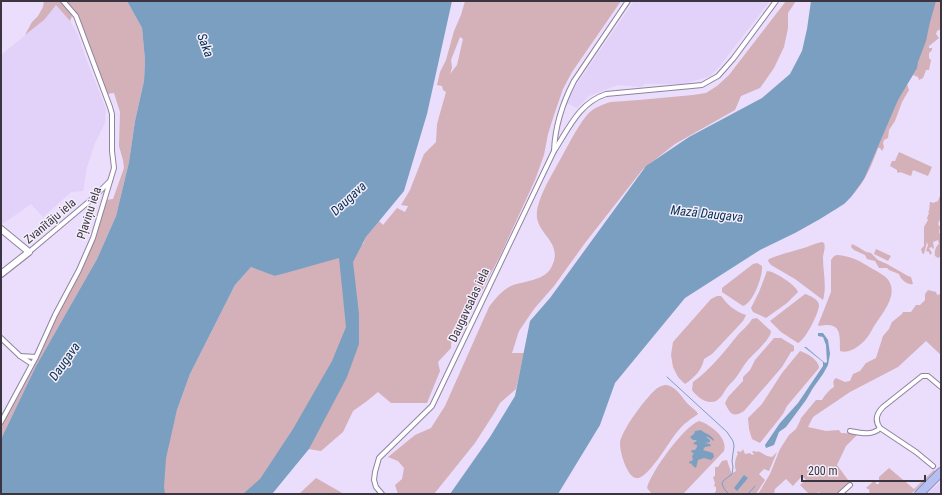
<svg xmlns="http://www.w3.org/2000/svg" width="942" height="495" viewBox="0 0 942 495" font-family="'Roboto Condensed',sans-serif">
  <rect width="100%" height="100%" fill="#ebddfc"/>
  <g fill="#e2d1f8">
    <path d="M 634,1 L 770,1 L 719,67 L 710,76 L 684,84 L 645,84 L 641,87 L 618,85 L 589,96 L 577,108 L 566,103 L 575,87 Z"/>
    <path d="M 56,5 L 70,21 L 78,35 L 86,59 L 106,109 L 105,123 L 95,143 L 87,167 L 83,191 L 71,192 L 43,217 L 31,204 L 1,225 L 1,55 L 44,20 Z"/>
    <path d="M 941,482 L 941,494 L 927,494 Z"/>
  </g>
  <g fill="#d4b0b8" fill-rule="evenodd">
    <path d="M 44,1 L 61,1 L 72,16 L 70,21 L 56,5 L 44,20 L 25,35 L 32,22 L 38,16 L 43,7 Z"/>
    <path d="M 66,1 L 127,1 L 142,28 L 145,60 L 144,81 L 135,121 L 129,162 L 116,216 L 97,259 L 36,366 L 1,439 L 1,426 L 32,362 L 80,271 L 106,200 L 113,199 L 124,168 L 123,160 L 119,146 L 120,112 L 114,93 L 107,94 L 83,30 Z"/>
    <path d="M 465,1 L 621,1 L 572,72 L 563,89 L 554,115 L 548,134 L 544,155 L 535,180 L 500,256 L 475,304 L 468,307 L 452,331 L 451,348 L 438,362 L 440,371 L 427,403 L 391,403 L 378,392 L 367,401 L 353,411 L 343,432 L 321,451 L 308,449 L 272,494 L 50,494 L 171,434 L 177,410 L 190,374 L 235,285 L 251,267 L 276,276 L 363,244 L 366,237 L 379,221 L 383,225 L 397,208 L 405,212 L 408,206 L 401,205 L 410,190 L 424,154 L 436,142 L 437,124 L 446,92 L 443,90 L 442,86 L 437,85 L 440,72 L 446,60 L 454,31 L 461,15 ZM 460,37 L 463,39 L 457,65 L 450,74 L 452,68 L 451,60 Z"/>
    <path d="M 786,1 L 796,1 L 788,13 L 788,28 L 784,47 L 774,68 L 760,88 L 741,96 L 735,110 L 675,144 L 643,169 L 585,243 L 554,286 L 534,309 L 519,331 L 512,353 L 524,353 L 516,389 L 500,403 L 495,412 L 475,443 L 434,494 L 398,494 L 395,485 L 402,479 L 404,468 L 398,461 L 388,457 L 415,435 L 431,428 L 445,406 L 489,307 C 495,299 501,291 511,286 C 523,281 544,281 551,268 C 564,244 540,236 537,218 C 535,203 549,180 556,167 C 566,150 575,130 587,115 C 593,108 603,104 611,102 C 620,101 630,101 639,100 C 657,98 675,97 693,95 L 706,93 L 717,86 L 729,75 Z"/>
    <path d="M 901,1 L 941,1 L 941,29 L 937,31 L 936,34 L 939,38 L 929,46 L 929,48 L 932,48 L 932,50 L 929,53 L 929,58 L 931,60 L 929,70 L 926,70 L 923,78 L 919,80 L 918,77 L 913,75 L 907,84 L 909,90 L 902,102 L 895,121 L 889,130 L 888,138 L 884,140 L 883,143 L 884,147 L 882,151 L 880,148 L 878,148 C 868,176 858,195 833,211 L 840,197 Z"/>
    <path d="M 899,152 L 932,167 L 928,176 L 913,170 L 911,176 L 900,172 L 899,173 L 897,172 L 897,170 L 890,166 L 892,161 L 895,161 Z"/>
    <path d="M 941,193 L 941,217 L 938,224 L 940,227 L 939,233 L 941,234 L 941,256 L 938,258 L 935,256 C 934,251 936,246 939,244 L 938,240 L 933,242 L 934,248 L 933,249 L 932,247 L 929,248 L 932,253 L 930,255 L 929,252 L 926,251 L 928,245 L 927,242 L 924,254 L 922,253 L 921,249 L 924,246 L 924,227 L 928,220 L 927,218 L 929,213 L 928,211 L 929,211 L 930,202 L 931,202 L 933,203 L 938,201 Z"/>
    <path d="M 822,242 L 824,243 C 826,248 823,253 823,258 C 823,272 827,286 823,300 L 795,279 L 771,265 L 768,261 L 769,259 C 781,254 794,251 807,247 C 812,245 816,243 822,242 Z"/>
    <path d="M 852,244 L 858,247 L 866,252 L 871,253 L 878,260 L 887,264 L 908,276 L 911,277 L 913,284 C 907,285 901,280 899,274 L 889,270 L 887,268 L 879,268 L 875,261 L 867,259 L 865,255 L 854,250 L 851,247 Z"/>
    <path d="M 876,249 L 891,256 L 888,261 L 874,254 Z"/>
    <path d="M 837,255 C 851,256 860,261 871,268 C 878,272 887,276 890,283 C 897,298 880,316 873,328 C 870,333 867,339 862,343 C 857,348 847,354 840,351 L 840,349 C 840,334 841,321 819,326 L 818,325 L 831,292 L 831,260 L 834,256 Z"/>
    <path d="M 757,263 L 762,266 C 763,276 753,303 743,306 L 722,292 L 722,288 L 753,264 Z"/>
    <path d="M 767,271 C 774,271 796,285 798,292 L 787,303 L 766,318 L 753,312 L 751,308 L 759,292 Z"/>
    <path d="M 928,290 L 936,292 L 937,295 L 941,294 L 941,355 L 926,341 L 898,367 L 850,392 L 813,417 L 808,427 L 826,431 L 839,430 L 841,433 L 858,434 L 846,446 L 837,465 L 848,480 L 849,484 L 838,494 L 820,494 L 819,492 L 815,494 L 809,494 L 800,485 L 806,480 L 802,476 L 793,486 L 786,479 L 775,489 L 774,494 L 758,494 L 770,474 L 780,449 L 789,435 L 796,429 L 800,421 L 801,418 L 816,400 L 822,400 C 824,396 830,389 834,387 C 833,382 833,380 836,378 L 845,382 L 850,381 L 853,374 L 860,371 L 866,363 L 876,358 L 883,336 L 889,329 L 892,322 L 902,314 L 903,312 L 911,312 L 916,305 L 920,305 L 925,300 L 925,294 Z"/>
    <path d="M 805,294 C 809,295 819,300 819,305 C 819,313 805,340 798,343 L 781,332 L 770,321 Z"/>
    <path d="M 717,296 L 721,296 C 728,305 734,311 746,315 L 743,321 L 712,354 L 704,359 C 702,370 694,378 685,384 L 678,377 L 673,367 L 671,355 L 673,342 L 711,299 Z"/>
    <path d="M 757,318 L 771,331 C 771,339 754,353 748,360 C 743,366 739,374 734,380 C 731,383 728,386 726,389 C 723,394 721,398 716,401 C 707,405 697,397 692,390 L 693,382 C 709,371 725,351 737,336 C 742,330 748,326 752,319 Z"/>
    <path d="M 774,338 L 781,338 C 785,341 790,343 794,346 L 794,351 L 791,352 L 782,367 L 744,411 C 733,418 730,414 725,403 L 728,397 L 743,381 L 743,377 L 750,370 L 755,360 Z"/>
    <path d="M 800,351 C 807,353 819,360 819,368 L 787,406 L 783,414 L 760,443 L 752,439 L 749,429 L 748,418 L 762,404 L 782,373 Z"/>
    <path d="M 665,385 C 677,386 681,397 689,405 C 692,408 696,410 698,414 C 691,419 683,424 677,432 C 670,440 647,481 636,478 C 631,477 628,471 626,467 C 623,460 620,451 620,443 C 621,431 645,399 655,390 C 658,387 661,386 665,385 Z"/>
    <path d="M 699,421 C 710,424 728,438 724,451 L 683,494 L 652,494 L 647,488 C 650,473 684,426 699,421 Z"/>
    <path d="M 743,449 L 745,454 L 750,453 L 752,455 L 754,454 L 752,452 L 753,451 L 758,452 L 758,451 L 767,456 L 772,457 L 777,452 L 769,471 L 764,469 L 759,474 L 765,480 L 756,494 L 714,494 L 716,491 L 716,487 L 714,486 L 715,483 L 713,477 L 715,476 L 715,467 L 718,467 L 722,461 L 727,460 L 731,472 L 731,474 L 736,471 C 734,466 735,458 738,454 L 737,453 L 738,451 L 741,452 Z"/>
    <path d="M 889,468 L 914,489 L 934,470 L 935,471 L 911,494 L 870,494 L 869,491 L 870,490 L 866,488 L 875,480 L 876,484 L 879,484 L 879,477 Z"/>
    <path d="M 316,478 L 344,494 L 299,494 Z"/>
  </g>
  <g fill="#7b9fc0">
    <path d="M 127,1 L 452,1 L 427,114 L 404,191 L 366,237 L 353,262 L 359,314 L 359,344 L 347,377 L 309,449 L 272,494 L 243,494 L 260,479 L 293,429 L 332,361 L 346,327 L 339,258 L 275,276 L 251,267 L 235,285 L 190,374 L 177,410 L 166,458 L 164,487 L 165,494 L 1,494 L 1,439 L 36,366 L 97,259 L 116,216 L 129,162 L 135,121 L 144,81 L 145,60 L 142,28 Z"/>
    <path d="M 811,1 L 936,1 L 930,22 L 926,41 L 918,62 L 917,68 L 898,100 L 864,179 L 851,197 L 844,204 L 820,219 L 795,233 L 760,250 L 685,298 L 615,383 L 600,425 L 558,494 L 450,494 L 490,437 L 515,396 L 530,321 L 550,298 L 646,166 L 689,137 L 762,98 L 790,74 L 802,51 L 807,29 Z"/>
    <path d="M 818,333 L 823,333 L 828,340 L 830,354 L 828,365 L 823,374 L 813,388 L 806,400 L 786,427 L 779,432 L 774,445 L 766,448 L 765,445 L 780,423 L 798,403 L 823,366 L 823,362 L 804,347 L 806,347 L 825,363 L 827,362 L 826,345 L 823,337 L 818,336 Z"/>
    <path d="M 701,430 C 705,434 711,434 714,440 L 714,441 L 708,437 L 706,437 L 710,440 L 710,442 L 705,443 L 710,444 L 711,446 L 705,447 L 703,450 L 713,453 L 714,457 L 711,460 L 704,458 L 698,460 L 696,468 L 693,466 L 691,463 L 690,464 L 689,462 L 693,460 L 692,456 L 694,453 L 691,452 L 692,450 L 695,450 L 697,447 L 697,445 L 693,444 L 697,440 L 693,440 L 690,437 L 694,434 L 695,431 Z"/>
    <path d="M 744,475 L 748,478 L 737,491 L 734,488 Z"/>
  </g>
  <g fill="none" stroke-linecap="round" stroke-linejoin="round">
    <g stroke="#7b9fc0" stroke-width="1">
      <path d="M 667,377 L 727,432 L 733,441 L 734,446 L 732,461 L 733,467 L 732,474 L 723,481 L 722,484 L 725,490 L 729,494"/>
      <path d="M 748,494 L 755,486"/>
    </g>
    <defs>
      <g id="street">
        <path d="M 554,151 C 569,128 579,103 606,94 L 692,86 L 702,85 L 709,81 L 718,76 L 733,59 L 776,1"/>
        <path d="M 29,252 L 92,199 L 110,181"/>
        <path d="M 1,338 L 20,356 L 32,364"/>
        <path d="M 20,356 L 36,357"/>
        <path d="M 1,422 L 36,357 L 55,315 L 79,270 L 93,238 L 114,168 L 112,151 L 112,114 L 110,107 L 76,16 L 63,1"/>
        <path d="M 850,431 C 860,433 873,436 880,428"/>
        <path d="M 933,466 L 916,452 L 880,428 C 874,420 877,413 883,407 L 922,376 L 928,376 L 941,387"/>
        <path d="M 382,494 L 376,487 L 374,480 L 375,472 L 379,458 L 432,406 L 554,151 C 555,126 563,102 574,81 L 628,1"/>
        <path d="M 840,494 L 850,485"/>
      </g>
      <path id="secondary" d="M 1,229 L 29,252 L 1,274"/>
      <path id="highway" d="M 919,494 L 941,472"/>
    </defs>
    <use href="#street" stroke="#8f839f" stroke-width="6"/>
    <use href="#secondary" stroke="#8f839f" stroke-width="8"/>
    <use href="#highway" stroke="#8b8fb3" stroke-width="10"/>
    <use href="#street" stroke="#fff" stroke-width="4"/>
    <use href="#secondary" stroke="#fff" stroke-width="6"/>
    <use href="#highway" stroke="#b6bff1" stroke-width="8"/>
  </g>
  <g text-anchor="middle" stroke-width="3" stroke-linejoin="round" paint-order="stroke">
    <g font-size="12" fill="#3a3541" stroke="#f4eefb">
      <text transform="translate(89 213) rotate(-72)" y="4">Pļaviņu iela</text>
      <text transform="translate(50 221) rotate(-40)" y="4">Zvanītāju iela</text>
      <text transform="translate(469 305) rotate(-65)" y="4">Daugavsalas iela</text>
    </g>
    <g font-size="13" font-style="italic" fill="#042f50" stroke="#f4eefb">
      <text transform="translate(206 45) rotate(69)" y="5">Saka</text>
      <text transform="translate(348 198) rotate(-43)" y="5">Daugava</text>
      <text transform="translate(707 213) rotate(6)" y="5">Mazā Daugava</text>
      <text transform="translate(64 361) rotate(-55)" y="5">Daugava</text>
    </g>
  </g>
  <rect width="942" height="495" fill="none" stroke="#3a3541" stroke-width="4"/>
  <path d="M802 475v6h123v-6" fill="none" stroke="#3a3541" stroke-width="2"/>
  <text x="808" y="475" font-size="12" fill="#3a3541" stroke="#f4eefb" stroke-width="3" paint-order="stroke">200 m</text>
</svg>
